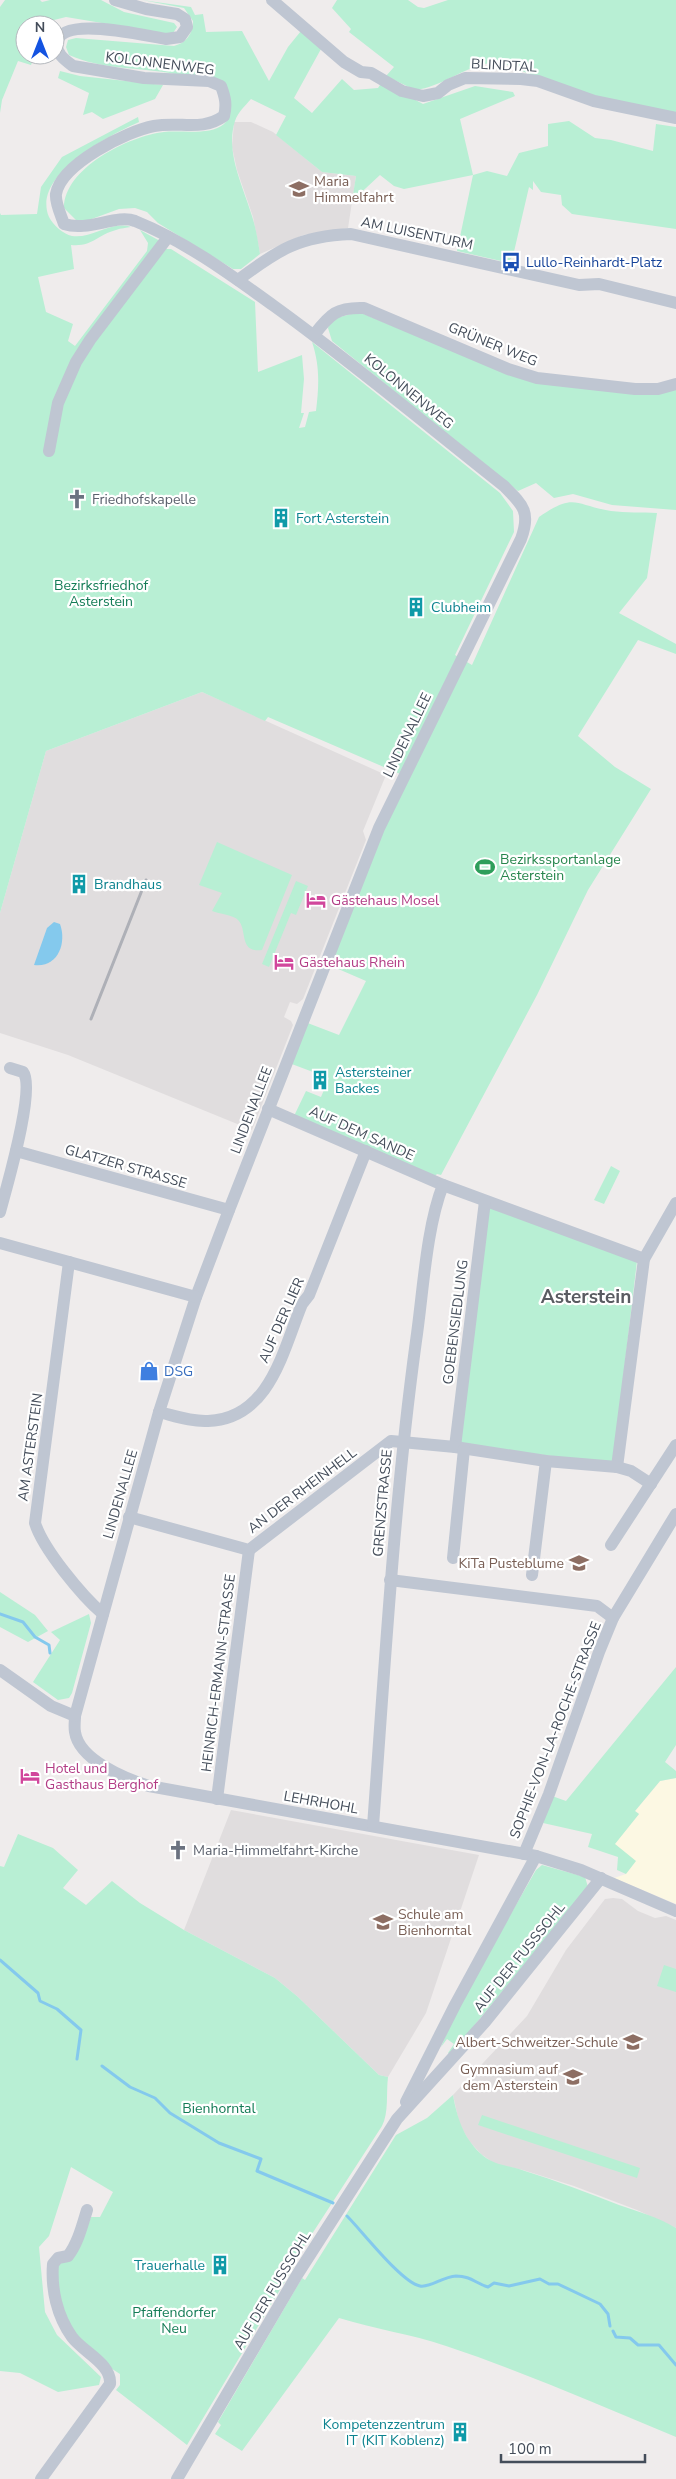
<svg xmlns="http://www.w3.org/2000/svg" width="676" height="2479" viewBox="0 0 676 2479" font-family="'Nunito Sans',sans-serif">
  <rect width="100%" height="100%" fill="#efecec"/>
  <path fill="#fcf8e3" d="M 676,1778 L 676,1904 L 614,1878 L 626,1874 L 614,1844 L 639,1814 L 635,1811 L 660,1781 Z"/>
  <g fill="#e0ddde">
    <path d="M 234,122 L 251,122 L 273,132 L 322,172 L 356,176 L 348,228 L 303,235 L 260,254 L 253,217 L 237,170 L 232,147 Z"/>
    <path d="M 202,692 L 386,775 L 363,831 L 366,840 L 303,999 L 297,1004 L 290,1002 L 284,1017 L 291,1021 L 293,1025 L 252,1130 L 68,1055 L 0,1033 L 0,913 L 46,751 Z"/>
    <path d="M 231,1810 L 479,1855 L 426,2013 L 388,2077 L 379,2075 L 298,1997 L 275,1978 L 184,1930 Z"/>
    <path d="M 613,1898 L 622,1899 L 638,1911 L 655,1918 L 666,1916 L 676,1920 L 676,2228 L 637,2210 L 574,2186 L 523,2170 L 495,2164 L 481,2154 L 469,2141 L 459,2123 L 455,2104 L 453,2095 L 527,2016 L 566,1950 L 605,1899 Z"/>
  </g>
  <g fill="#b8efd4">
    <path d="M 5,0 L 40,0 L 42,2 L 50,0 L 101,0 L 124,12 L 174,23 L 177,27 L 173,33 L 168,34 L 66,17 L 54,20 L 50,25 L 25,25 L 25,55 L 35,55 L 31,65 L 18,61 L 2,100 L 0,113 L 0,7 Z"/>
    <path d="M 142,0 L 191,7 L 195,15 L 203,14 L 206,32 L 242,31 L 269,81 L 288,47 L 301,31 L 321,49 L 294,98 L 312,113 L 342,79 L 354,90 L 378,88 L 382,82 L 423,104 L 475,86 L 513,92 L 515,96 L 460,119 L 473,175 L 487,171 L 507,176 L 519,153 L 548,146 L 548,124 L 569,121 L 595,138 L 611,140 L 653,151 L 656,124 L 676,127 L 676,229 L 572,214 L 562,205 L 561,195 L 541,192 L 533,181 L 533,190 L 529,187 L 513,256 L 509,261 L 502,259 L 501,261 L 457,251 L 473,175 L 404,189 L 394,186 L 380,175 L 352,201 L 356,176 L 322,172 L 276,135 L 286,116 L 251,99 C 245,106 238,112 235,121 C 225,152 243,186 252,216 C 256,228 258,241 260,254 L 241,269 L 233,269 L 158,223 L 147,212 L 135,208 L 119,209 L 89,220 L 77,221 L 64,208 C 64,168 129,136 164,132 C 181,130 210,136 224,124 C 234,115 229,100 227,88 C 210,83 193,77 175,74 C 140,67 102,70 69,55 L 66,47 L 68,40 L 76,38 L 174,46 C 186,43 193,34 193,21 L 184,8 Z"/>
    <path d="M 337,0 L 408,0 L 418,7 L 424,8 L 448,0 L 676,0 L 676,114 C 626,104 577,93 529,74 C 517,69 503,60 490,63 C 463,67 442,87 415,90 L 386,76 L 394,67 L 349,32 L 351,29 L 332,8 Z"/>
    <path d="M 60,71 L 80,76 L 163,85 L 155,99 L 103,119 L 92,112 L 83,115 L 89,93 L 58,78 Z"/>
    <path d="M 138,117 L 139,122 C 110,135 31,175 49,217 C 53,225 63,234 72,236 C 92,239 111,220 131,227 C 126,228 121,228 116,230 C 97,235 93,247 71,245 L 74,269 L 38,277 L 46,312 L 73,324 L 68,341 L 75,346 L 147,251 L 148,243 L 140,230 L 160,241 L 76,362 L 166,249 L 171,249 L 255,302 L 258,372 L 302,355 L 304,379 L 301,413 L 304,413 L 299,428 L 305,427 L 309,412 L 316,411 C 319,386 320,366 312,342 L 500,493 L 513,511 L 514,532 L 455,655 L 472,665 L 539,517 C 575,492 574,505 611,511 C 626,513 642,512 657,513 L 647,578 L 619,613 L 676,644 L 676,654 L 638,640 L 578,736 L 615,767 L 651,789 L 588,890 L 537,995 L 441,1175 L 437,1174 L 435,1176 L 294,1116 L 306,1091 L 321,1097 L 329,1078 L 289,1063 L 305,1022 L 339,1035 L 366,981 L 329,965 L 376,845 L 407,777 L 268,717 L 265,721 L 202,692 L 46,751 L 0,913 L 0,213 L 1,215 L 37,214 L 41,187 L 62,157 Z"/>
    <path d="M 359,312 L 506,373 L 676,388 L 676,510 L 612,505 L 573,494 L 554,498 L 536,483 L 518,491 L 332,341 L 328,328 L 332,319 Z"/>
    <path d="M 217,842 L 292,875 L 262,950 C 238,953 248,930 238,920 C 234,915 219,914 212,911 L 222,893 L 199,885 Z"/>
    <path d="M 296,881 L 308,886 L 296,915 L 291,913 L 269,967 L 262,964 Z"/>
    <path d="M 611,1166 L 620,1171 L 604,1204 L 594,1200 Z"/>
    <path d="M 486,1205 L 637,1261 L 613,1464 L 460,1444 Z"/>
    <path d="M 0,1592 L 35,1615 L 48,1631 L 28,1642 L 0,1627 Z"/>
    <path d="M 89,1614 L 91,1623 L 72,1693 L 69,1698 L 58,1700 L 33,1682 L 60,1640 L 51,1632 Z"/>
    <path d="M 676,1667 L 676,1745 L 665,1762 L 676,1771 L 676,1778 L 660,1781 L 635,1811 L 639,1814 L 615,1844 L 636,1861 L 626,1874 L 617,1870 L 618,1857 L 588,1847 L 592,1834 L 543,1823 L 552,1796 L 566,1801 Z"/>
    <path d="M 18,1834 L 53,1848 L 78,1870 L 63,1888 L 86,1905 L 112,1881 L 140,1903 L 184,1930 L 275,1978 L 298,1997 L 379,2075 L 388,2077 C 386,2093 389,2113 382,2126 L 297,2257 L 293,2268 L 187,2445 L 116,2390 L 120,2385 L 120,2374 C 98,2360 71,2338 63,2312 C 58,2298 58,2280 56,2265 L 80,2246 L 91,2217 L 100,2217 L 113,2192 L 71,2167 L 49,2236 L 39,2247 L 45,2312 L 57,2335 L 101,2377 L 99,2385 L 58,2392 L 20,2373 L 0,2371 L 0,1866 L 4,1867 Z"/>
    <path d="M 542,1865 L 585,1877 L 588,1887 L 450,2055 L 448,2053 L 454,2044 L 447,2039 L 441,2047 L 460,2002 L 536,1870 Z"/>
    <path d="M 664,1965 L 676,1969 L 676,1992 L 657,1986 Z"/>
    <path d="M 453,2095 C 457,2117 463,2137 480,2153 C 493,2166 509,2165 525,2171 C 557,2181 588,2193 619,2205 C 639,2212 658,2217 676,2228 L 676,2437 C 600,2405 524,2372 446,2346 C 411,2334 374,2329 339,2318 L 242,2451 L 215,2434 L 221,2425 L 218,2422 L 302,2278 L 305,2280 L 396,2135 L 427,2118 Z"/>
    <path d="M 482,2115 L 640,2168 L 637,2178 L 478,2125 Z"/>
  </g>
  <path fill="#84c9ed" d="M 54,922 L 60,924 C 67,943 58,968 34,965 L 47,928 Z"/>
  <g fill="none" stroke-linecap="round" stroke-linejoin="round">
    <g stroke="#84c9ed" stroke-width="3">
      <path d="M 0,1614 L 23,1622 L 35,1637 L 49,1645 L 50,1653"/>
      <path d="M 0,1960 L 38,1993 L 40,2001 L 57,2009 L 81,2030 L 77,2059"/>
      <path d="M 102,2066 L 130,2087 L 155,2098 L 170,2113 L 219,2143 L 261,2159 L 257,2171 L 333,2203"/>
      <path d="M 347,2216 C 362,2231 402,2283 420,2286 C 430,2288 442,2277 456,2276 C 471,2276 475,2283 488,2287 L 494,2283 L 509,2286 L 540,2279 L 549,2284 L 558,2284 L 600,2304 L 608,2314 L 610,2326"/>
      <path d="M 613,2331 L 616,2337 L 630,2338 L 638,2345 L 659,2345 L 676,2365"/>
    </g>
    <g stroke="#bfc6d2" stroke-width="12">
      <path d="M 115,0 L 146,9 L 177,14 L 185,19 L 187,27 L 180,37 L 166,39 C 146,36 63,15 57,42 C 55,53 65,60 73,66 L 144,78 L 209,81 L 221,86 C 225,97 227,104 224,116 C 201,132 181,121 154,126 C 127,131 61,164 56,194 C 55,203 61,215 64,224 C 88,232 116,214 135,221 C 185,241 231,275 274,306 C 353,363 428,426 504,486 C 523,505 531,512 521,539 L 379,828 L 229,1210 L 196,1297 L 159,1412 L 75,1716 C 75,1721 74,1727 75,1732 C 79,1760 126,1779 149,1786 L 536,1856 L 581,1870 L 676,1911"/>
      <path d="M 272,0 L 344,62 L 361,72 L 371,73 L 402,91 L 423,96 L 438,93 L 448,85 L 465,78 L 521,79 L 538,81 L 594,101 L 676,118"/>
      <path d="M 238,280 C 278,250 299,236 351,234 L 579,285 L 599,284 L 676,303"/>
      <path d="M 314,335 C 330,314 337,307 364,308 L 508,369 L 537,378 L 635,389 L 658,389 L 676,384"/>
      <path d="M 49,451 L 58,403 L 76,362 L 90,340 L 168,237"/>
      <path d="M 268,1109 L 443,1185 L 644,1259"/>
      <path d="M 16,1151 L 229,1210"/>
      <path d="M 0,1212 C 6,1189 36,1088 23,1072 L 10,1068"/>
      <path d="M 0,1243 L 196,1297"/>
      <path d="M 69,1262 L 35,1523 C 43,1549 82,1596 103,1614"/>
      <path d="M 159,1412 C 175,1416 192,1422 208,1421 C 270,1419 283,1350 302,1304 L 309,1295 L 366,1151"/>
      <path d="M 455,1447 L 485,1201"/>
      <path d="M 617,1467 L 644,1259 L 676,1203"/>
      <path d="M 129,1517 L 249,1550 L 391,1441 L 455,1447 L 546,1461 L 617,1467 L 631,1471 L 651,1484"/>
      <path d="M 611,1545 L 676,1445"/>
      <path d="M 453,1558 L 464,1449"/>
      <path d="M 532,1575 L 546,1461"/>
      <path d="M 390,1580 L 597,1606 L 613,1618"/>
      <path d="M 0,1670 L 51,1706 L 75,1716"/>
      <path d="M 217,1799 L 249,1550"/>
      <path d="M 373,1826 C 385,1664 394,1502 416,1341 C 423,1294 426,1228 443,1185"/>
      <path d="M 524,1854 L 549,1794 L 599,1652 L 613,1618 L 676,1514"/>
      <path d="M 406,2102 L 455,2005 L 536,1856"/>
      <path d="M 41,2479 L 110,2384 C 112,2364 83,2352 72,2337 C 57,2316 51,2289 53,2264 L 58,2258 L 68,2256 C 78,2243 82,2226 87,2210"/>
      <path d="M 177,2479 L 297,2275 L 397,2119 L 485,2022 L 601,1878"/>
    </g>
    <path stroke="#aeb0b7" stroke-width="3" d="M 91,1019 L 146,880"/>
  </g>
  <defs>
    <symbol id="school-bare" viewBox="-9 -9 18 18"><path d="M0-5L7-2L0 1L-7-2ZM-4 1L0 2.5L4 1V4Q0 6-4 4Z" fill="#8d6e63" stroke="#fff" stroke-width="2.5" paint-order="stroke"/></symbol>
    <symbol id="bus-bare" viewBox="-9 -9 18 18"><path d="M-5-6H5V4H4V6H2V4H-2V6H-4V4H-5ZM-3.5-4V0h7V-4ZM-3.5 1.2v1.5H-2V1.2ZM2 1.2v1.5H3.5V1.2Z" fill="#1a4fb4" stroke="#fff" stroke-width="2.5" paint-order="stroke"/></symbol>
    <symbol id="church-bare" viewBox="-9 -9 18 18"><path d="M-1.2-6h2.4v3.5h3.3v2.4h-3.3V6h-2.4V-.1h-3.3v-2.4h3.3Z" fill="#6b7280" stroke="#fff" stroke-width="2.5" paint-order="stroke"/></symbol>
    <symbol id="building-bare" viewBox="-9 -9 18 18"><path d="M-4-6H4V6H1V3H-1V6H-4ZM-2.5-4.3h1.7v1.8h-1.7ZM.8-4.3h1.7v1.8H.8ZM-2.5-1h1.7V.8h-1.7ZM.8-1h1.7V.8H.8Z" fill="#0f9aa8" stroke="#fff" stroke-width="2.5" paint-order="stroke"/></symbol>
    <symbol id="stadium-bare" viewBox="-9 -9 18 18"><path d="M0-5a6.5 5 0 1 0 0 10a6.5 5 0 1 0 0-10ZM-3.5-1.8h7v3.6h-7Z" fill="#2e9e5b" stroke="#fff" stroke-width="2.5" paint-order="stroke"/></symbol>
    <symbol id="hotel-bare" viewBox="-9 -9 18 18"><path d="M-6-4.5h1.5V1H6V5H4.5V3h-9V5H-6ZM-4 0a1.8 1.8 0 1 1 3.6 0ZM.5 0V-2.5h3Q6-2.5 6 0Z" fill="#d1479c" stroke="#fff" stroke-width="2.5" paint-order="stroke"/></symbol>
    <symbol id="shop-bare" viewBox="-9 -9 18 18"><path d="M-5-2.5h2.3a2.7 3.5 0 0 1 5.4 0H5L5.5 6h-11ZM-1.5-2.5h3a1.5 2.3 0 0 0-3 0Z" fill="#3f7fe0" stroke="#fff" stroke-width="2.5" paint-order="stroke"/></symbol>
  </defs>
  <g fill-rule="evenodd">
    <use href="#school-bare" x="285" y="175" width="28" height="28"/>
    <use href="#bus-bare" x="497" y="248" width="28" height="28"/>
    <use href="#church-bare" x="63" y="485" width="28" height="28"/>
    <use href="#building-bare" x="267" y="504" width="28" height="28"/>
    <use href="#building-bare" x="402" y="593" width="28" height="28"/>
    <use href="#stadium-bare" x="471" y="853" width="28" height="28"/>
    <use href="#building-bare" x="65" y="870" width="28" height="28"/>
    <use href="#hotel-bare" x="302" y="886" width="28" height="28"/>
    <use href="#hotel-bare" x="270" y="948" width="28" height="28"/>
    <use href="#building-bare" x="306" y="1066" width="28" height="28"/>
    <use href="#shop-bare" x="135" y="1357" width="28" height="28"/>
    <use href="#school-bare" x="565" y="1549" width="28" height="28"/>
    <use href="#hotel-bare" x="16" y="1762" width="28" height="28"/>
    <use href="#church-bare" x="164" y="1836" width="28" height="28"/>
    <use href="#school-bare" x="369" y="1908" width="28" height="28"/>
    <use href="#school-bare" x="619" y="2028" width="28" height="28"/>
    <use href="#school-bare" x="559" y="2063" width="28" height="28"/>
    <use href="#building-bare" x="206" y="2251" width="28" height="28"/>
    <use href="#building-bare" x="446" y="2418" width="28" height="28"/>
  </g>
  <g text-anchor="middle" stroke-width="4.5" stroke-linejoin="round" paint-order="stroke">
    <g font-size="14" fill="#444d5a" stroke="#fff">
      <text transform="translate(160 63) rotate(7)" y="5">KOLONNENWEG</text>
      <text transform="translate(504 65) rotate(3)" y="5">BLINDTAL</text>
      <text transform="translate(417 233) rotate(12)" y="5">AM LUISENTURM</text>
      <text transform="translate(493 344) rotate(22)" y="5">GRÜNER WEG</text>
      <text transform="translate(409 391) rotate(39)" y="5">KOLONNENWEG</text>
      <text transform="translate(407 735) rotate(-64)" y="5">LINDENALLEE</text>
      <text transform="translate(251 1110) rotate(-69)" y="5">LINDENALLEE</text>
      <text transform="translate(362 1133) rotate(24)" y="5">AUF DEM SANDE</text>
      <text transform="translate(126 1166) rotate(16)" y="5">GLATZER STRASSE</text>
      <text transform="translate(281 1320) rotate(-66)" y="5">AUF DER LIER</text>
      <text transform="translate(455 1322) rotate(-83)" y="5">GOEBENSIEDLUNG</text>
      <text transform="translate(30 1447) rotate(-82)" y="5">AM ASTERSTEIN</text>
      <text transform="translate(302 1490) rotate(-37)" y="5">AN DER RHEINHELL</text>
      <text transform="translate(120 1494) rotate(-74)" y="5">LINDENALLEE</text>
      <text transform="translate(382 1503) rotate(-85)" y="5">GRENZSTRASSE</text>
      <text transform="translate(218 1673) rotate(-83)" y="5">HEINRICH-ERMANN-STRASSE</text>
      <text transform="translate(555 1730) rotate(-69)" y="5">SOPHIE-VON-LA-ROCHE-STRASSE</text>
      <text transform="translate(321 1802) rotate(10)" y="5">LEHRHOHL</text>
      <text transform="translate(519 1957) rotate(-51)" y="5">AUF DER FUSSSOHL</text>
      <text transform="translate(272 2290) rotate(-59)" y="5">AUF DER FUSSSOHL</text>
    </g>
    <g font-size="14" fill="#785e54" stroke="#fff" text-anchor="end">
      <text x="314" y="186" text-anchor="start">Maria<tspan x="314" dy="16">Himmelfahrt</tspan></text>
      <text x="564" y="1568">KiTa Pusteblume</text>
      <text x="398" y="1919" text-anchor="start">Schule am<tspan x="398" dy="16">Bienhorntal</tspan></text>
      <text x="618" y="2047">Albert-Schweitzer-Schule</text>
      <text x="558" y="2074">Gymnasium auf<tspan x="558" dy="16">dem Asterstein</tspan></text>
    </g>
    <g font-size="14" fill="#164399" stroke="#fff" text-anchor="start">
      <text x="526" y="267">Lullo-Reinhardt-Platz</text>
    </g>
    <g font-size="14" fill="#5b616d" stroke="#fff" text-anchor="start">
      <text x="92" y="504">Friedhofskapelle</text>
      <text x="193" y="1855">Maria-Himmelfahrt-Kirche</text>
    </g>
    <g font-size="14" fill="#0d838f" stroke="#fff" text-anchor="start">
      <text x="296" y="523">Fort Asterstein</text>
      <text x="431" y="612">Clubheim</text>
      <text x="94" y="889">Brandhaus</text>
      <text x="335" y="1077">Astersteiner<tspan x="335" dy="16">Backes</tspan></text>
      <text x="205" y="2270" text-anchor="end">Trauerhalle</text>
      <text x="445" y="2429" text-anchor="end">Kompetenzzentrum<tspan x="445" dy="16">IT (KIT Koblenz)</tspan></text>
    </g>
    <g font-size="14" fill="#147c56" stroke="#fff">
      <text x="101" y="590">Bezirksfriedhof<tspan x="101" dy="16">Asterstein</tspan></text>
      <text x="219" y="2113">Bienhorntal</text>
      <text x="174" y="2317">Pfaffendorfer<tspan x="174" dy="16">Neu</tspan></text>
    </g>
    <g font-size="14" fill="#27864d" stroke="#fff" text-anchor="start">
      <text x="500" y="864">Bezirkssportanlage<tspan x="500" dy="16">Asterstein</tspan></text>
    </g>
    <g font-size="14" fill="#b23c85" stroke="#fff" text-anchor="start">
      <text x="331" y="905">Gästehaus Mosel</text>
      <text x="299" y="967">Gästehaus Rhein</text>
      <text x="45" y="1773">Hotel und<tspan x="45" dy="16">Gasthaus Berghof</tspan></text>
    </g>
    <g font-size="14" fill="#366cbe" stroke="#fff" text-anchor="start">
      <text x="164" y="1376">DSG</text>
    </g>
    <g font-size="19" font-weight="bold" fill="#595b61" stroke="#fff">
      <text x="586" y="1303">Asterstein</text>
    </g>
  </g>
  <g transform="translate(40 40)"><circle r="24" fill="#ffffff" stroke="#b4b8bd"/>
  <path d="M0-4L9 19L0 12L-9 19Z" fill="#1453e1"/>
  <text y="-8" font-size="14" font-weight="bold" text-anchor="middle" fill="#444d5a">N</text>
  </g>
  <path d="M501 2454v8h144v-8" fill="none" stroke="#444d5a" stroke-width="2.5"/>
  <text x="508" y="2454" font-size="15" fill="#444d5a" stroke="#ffffff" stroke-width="4" paint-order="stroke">100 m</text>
</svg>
